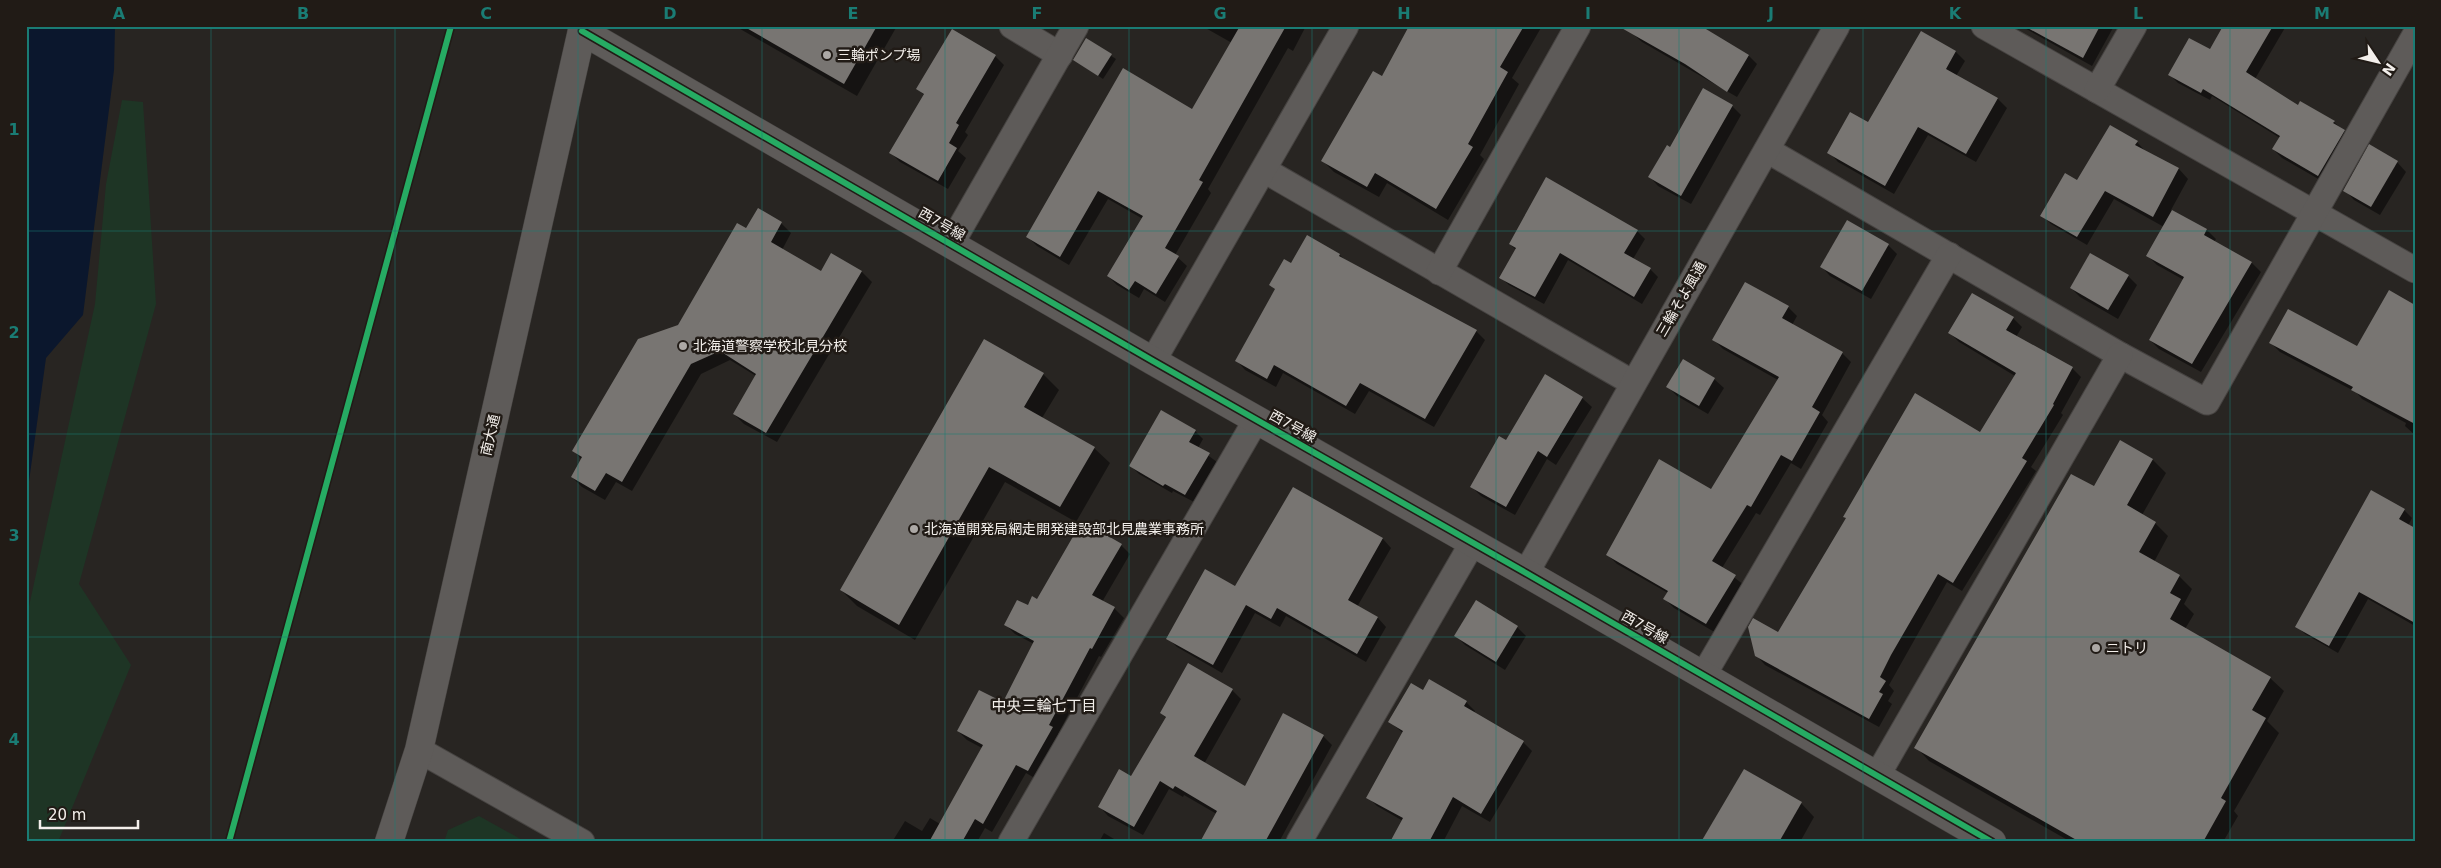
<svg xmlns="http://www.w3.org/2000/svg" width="2441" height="868" viewBox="0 0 2441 868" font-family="'DejaVu Sans','Noto Sans JP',sans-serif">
  <rect width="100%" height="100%" fill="#282522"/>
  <g fill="#1e3525">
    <path d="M 122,100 L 143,102 L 156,304 L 79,584 L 131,665 L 58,842 L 26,842 L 26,620 L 95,304 L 106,184 Z"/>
    <path d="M 479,816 L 526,842 L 444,842 L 448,830 Z"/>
  </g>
  <path fill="#0b172d" d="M 26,26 L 115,26 L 114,70 L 83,315 L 46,358 L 26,503 Z"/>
  <g fill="#0007">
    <path d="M 735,26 L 897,26 L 857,96 Z"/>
    <path d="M 1202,26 L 1306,26 L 1293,51 L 1288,48 L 1208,189 L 1211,193 L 1175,255 L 1187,266 L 1165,302 L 1144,289 L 1139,298 L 1117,285 L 1108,276 L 1143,219 L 1108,199 L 1069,265 L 1037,246 L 1028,237 L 1193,110 L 1232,43 Z"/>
    <path d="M 1410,26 L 1542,26 L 1512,78 L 1519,84 L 1480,155 L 1484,159 L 1448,220 L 1387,183 L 1379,197 L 1334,172 L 1323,161 L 1382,77 Z"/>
    <path d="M 1637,26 L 1704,26 L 1702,29 L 1749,56 L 1757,64 L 1737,97 L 1642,42 L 1633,34 Z"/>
    <path d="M 2021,26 L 2114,26 L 2092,66 Z"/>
    <path d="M 2225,26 L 2286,26 L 2255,79 L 2298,106 L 2334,122 L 2352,139 L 2327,184 L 2282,158 L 2273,149 L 2280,138 L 2212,96 L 2210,100 L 2178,83 L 2170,75 L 2210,51 Z"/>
    <path d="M 1921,32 L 1956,52 L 1965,61 L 1956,76 L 1998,99 L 2007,108 L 1976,162 L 1928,135 L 1894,194 L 1838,162 L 1829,152 L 1869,124 Z"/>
    <path d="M 1087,40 L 1116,59 L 1103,79 L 1075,60 Z"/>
    <path d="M 995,56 L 1004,65 L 965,132 L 968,135 L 958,151 L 966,158 L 948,189 L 900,162 L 891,153 L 924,95 L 918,89 Z"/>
    <path d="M 1732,106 L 1741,115 L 1691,204 L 1658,186 L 1649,176 Z"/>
    <path d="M 2137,142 L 2146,152 L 2179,169 L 2188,179 L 2171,210 L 2207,230 L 2216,239 L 2214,242 L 2252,263 L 2261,272 L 2201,372 L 2159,349 L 2150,340 L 2184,280 L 2157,265 L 2148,256 L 2164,227 L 2114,199 L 2087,245 L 2051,224 L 2042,215 L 2078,182 Z"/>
    <path d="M 2397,162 L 2406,172 L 2380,215 L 2354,200 L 2345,190 Z"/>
    <path d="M 758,210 L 781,223 L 791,233 L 782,250 L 821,273 L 831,255 L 862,272 L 872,282 L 777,442 L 744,424 L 734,414 L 756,376 L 730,360 L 701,374 L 632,491 L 616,482 L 605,500 L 582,487 L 572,477 L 582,460 L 574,451 L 679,326 Z"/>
    <path d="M 1637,231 L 1645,239 L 1633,259 L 1650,269 L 1658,277 L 1642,304 L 1568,260 L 1544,304 L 1509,285 L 1501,278 L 1516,250 L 1510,244 Z"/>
    <path d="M 1888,245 L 1897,254 L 1871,299 L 1830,276 L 1821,266 Z"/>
    <path d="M 1340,255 L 1345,260 L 1476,331 L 1485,340 L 1434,427 L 1369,391 L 1355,414 L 1283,373 L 1276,387 L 1245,370 L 1237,361 L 1276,290 L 1270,285 L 1292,264 Z"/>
    <path d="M 2128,276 L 2137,285 L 2118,319 L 2080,297 L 2071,288 Z"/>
    <path d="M 2415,306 L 2415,435 L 2405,426 L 2406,423 L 2362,399 L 2356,392 L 2280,352 L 2271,343 L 2358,348 Z"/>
    <path d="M 1788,307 L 1797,316 L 1792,325 L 1842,353 L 1851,362 L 1822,415 L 1828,422 L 1801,469 L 1791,463 L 1760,515 L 1756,513 L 1722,568 L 1744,585 L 1716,633 L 1674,608 L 1665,599 L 1668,593 L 1617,564 L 1607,554 L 1711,491 L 1778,380 L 1723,349 L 1714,340 Z"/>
    <path d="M 2013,318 L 2022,327 L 2016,337 L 2072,368 L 2081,377 L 2061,413 L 2063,415 L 2031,467 L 2036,471 L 1962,591 L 1947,582 L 1889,685 L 1894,691 L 1888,701 L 1892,704 L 1879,727 L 1765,665 L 1756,655 L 1981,434 L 2015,376 L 1959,342 L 1950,333 Z"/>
    <path d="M 1043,374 L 1059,390 L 1042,418 L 1094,448 L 1110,463 L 1076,522 L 1005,482 L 915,640 L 857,606 L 841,590 Z"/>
    <path d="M 1714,379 L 1724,388 L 1708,414 L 1677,396 L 1668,387 Z"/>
    <path d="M 1582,398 L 1592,407 L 1556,465 L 1547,459 L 1515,515 L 1481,496 L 1472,487 L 1507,442 Z"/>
    <path d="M 1195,431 L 1203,439 L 1198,448 L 1217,462 L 1194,502 L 1173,491 L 1172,493 L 1139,474 L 1131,466 Z"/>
    <path d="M 2153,460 L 2166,473 L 2142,515 L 2155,523 L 2168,536 L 2154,562 L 2179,576 L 2192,589 L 2184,604 L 2194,614 L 2185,629 L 2270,678 L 2284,691 L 2267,721 L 2279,733 L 2234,811 L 2238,816 L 2223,842 L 2071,842 L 1929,761 L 1916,747 L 2094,488 Z"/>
    <path d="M 1293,488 L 1383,539 L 1391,548 L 1357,607 L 1378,618 L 1386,627 L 1366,662 L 1286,616 L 1280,627 L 1255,613 L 1222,673 L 1177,647 L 1168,638 L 1235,588 Z"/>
    <path d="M 2372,492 L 2404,510 L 2412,518 L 2408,526 L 2415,529 L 2415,626 L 2368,599 L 2338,653 L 2305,634 L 2297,626 Z"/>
    <path d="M 1121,545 L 1130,554 L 1102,602 L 1114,608 L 1124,618 L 1101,657 L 1099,656 L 1058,734 L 1061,737 L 1038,780 L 1026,773 L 992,832 L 985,828 L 977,842 L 892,842 L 905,821 L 922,831 L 930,818 L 940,824 L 982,748 L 967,740 L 958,731 L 1003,704 L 1034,644 L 1015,634 L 1006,625 Z"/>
    <path d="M 1517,627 L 1526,636 L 1505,670 L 1465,645 L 1456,636 Z"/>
    <path d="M 1232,690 L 1241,699 L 1204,764 L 1245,787 L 1323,736 L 1332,745 L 1279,842 L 1265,842 L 1184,795 L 1183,797 L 1169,789 L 1143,835 L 1108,816 L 1099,806 L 1131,778 L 1166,718 L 1161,713 Z"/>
    <path d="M 1423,692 L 1466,702 L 1475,711 L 1474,713 L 1523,742 L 1532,751 L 1490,822 L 1462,806 L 1443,842 L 1392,842 L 1403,821 L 1377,806 L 1368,797 L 1403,733 L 1390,722 Z"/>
    <path d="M 1801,803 L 1814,817 L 1800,842 L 1703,842 Z"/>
    <path d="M 1104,833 L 1119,842 L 1099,842 Z"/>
  </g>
  <g fill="#787572">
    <path d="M 743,26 L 877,26 L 844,84 Z"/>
    <path d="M 1240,26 L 1286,26 L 1199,180 L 1203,182 L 1165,248 L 1179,256 L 1156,294 L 1135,281 L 1129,290 L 1107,276 L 1143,216 L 1098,191 L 1060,257 L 1026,237 L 1123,68 L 1192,109 Z"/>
    <path d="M 1409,26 L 1524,26 L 1500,67 L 1508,72 L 1468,144 L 1473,147 L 1436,209 L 1375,173 L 1367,187 L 1321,161 L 1373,71 L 1382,76 Z"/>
    <path d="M 1618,26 L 1701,26 L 1749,55 L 1727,92 L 1685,64 Z"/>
    <path d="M 2024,26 L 2100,26 L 2083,58 Z"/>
    <path d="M 2223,26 L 2273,26 L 2246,72 L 2298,105 L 2300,101 L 2335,121 L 2333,123 L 2345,130 L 2318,176 L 2272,149 L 2280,136 L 2203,89 L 2201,93 L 2168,75 L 2189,38 L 2210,49 Z"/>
    <path d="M 952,29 L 996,55 L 956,123 L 959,125 L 949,143 L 957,148 L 938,181 L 889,153 L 924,94 L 916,89 Z"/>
    <path d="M 1921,31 L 1956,51 L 1946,69 L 1998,98 L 1966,154 L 1918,127 L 1885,186 L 1827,153 L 1850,112 L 1868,122 Z"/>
    <path d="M 1086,38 L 1112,54 L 1098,76 L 1073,60 Z"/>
    <path d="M 1703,88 L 1733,105 L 1681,196 L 1648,177 L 1667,145 L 1670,147 Z"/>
    <path d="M 2110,125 L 2138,141 L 2135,145 L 2179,168 L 2153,217 L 2105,191 L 2077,237 L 2040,216 L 2065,173 L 2077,180 Z"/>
    <path d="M 2369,144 L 2398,161 L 2371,207 L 2343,191 Z"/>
    <path d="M 1546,177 L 1638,230 L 1624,253 L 1651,268 L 1634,297 L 1560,253 L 1535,297 L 1499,278 L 1516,248 L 1509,244 Z"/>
    <path d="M 758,208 L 782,222 L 771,242 L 821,271 L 831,253 L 862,271 L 766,433 L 733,414 L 756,374 L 720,351 L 691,364 L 622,482 L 606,473 L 595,491 L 571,477 L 582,457 L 572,451 L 638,339 L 678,325 L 737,223 L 746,228 Z"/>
    <path d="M 2172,210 L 2207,229 L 2204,235 L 2252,262 L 2192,364 L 2149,340 L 2184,277 L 2146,256 Z"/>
    <path d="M 1847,220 L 1889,244 L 1862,291 L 1820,267 Z"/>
    <path d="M 1307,235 L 1340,254 L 1339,256 L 1477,330 L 1425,419 L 1360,383 L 1346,406 L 1274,365 L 1267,379 L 1235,361 L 1275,289 L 1269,285 L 1284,259 L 1291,263 Z"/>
    <path d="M 2090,253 L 2129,275 L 2108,310 L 2070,288 Z"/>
    <path d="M 1745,282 L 1789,306 L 1782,318 L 1843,352 L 1812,407 L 1820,412 L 1792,461 L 1781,455 L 1751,507 L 1747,505 L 1712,561 L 1736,575 L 1706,624 L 1663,599 L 1668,591 L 1606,555 L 1659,459 L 1711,489 L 1779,377 L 1712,340 Z"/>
    <path d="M 2389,290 L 2415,305 L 2415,424 L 2351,390 L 2353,387 L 2269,343 L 2288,309 L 2357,346 Z"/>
    <path d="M 1972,293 L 2014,317 L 2006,330 L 2073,367 L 2053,404 L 2054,405 L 2022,458 L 2027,461 L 1953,583 L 1938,574 L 1891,655 L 1880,677 L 1886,681 L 1879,692 L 1883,694 L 1869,719 L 1755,656 L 1748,627 L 1753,618 L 1778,632 L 1846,518 L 1843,517 L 1915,393 L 1980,432 L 2016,373 L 1948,333 Z"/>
    <path d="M 984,339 L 1044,373 L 1024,407 L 1095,447 L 1060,507 L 989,467 L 899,625 L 840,590 Z"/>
    <path d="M 1683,359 L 1715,378 L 1699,406 L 1666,387 Z"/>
    <path d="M 1545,374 L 1583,397 L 1547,457 L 1538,451 L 1506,507 L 1470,487 L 1499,436 L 1506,440 Z"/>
    <path d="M 1161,410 L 1196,430 L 1189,442 L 1210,453 L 1185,495 L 1165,484 L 1163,486 L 1129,466 Z"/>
    <path d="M 2120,440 L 2153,459 L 2127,505 L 2156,522 L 2139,552 L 2180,575 L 2170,593 L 2181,599 L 2170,619 L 2271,677 L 2252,710 L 2266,718 L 2221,798 L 2226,801 L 2203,842 L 2080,842 L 1914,748 L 2071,474 L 2094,486 Z"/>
    <path d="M 1293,487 L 1383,538 L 1348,600 L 1378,617 L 1357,654 L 1277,608 L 1271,619 L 1246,605 L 1213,665 L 1166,639 L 1205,569 L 1235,586 Z"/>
    <path d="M 2371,490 L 2405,509 L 2399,519 L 2415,528 L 2415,623 L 2359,592 L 2329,646 L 2295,627 Z"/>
    <path d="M 1082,521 L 1122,544 L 1092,595 L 1115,607 L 1092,649 L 1090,648 L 1049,725 L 1053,727 L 1028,771 L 1016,765 L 983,824 L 975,819 L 962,842 L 929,842 L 983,745 L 957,731 L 979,690 L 1003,702 L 1034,641 L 1004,625 L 1017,600 L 1028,605 L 1032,596 L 1037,599 Z"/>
    <path d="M 1476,600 L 1518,626 L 1496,662 L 1454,636 Z"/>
    <path d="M 1188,663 L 1233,689 L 1194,756 L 1245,786 L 1283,713 L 1324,735 L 1265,842 L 1200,842 L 1217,811 L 1175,786 L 1173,789 L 1160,781 L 1134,827 L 1098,807 L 1119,769 L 1131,776 L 1166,717 L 1160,713 Z"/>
    <path d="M 1429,679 L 1467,701 L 1464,706 L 1524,741 L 1481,814 L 1453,797 L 1429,842 L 1390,842 L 1403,818 L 1366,798 L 1403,731 L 1388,722 L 1411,683 L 1423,690 Z"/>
    <path d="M 1744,769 L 1802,802 L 1779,842 L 1701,842 Z"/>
  </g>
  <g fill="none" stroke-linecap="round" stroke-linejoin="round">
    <defs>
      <g id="minor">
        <path d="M 1012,26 L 1060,55"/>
        <path d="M 1984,26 L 2415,270"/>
        <path d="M 2097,90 L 2134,26"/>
        <path d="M 1767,150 L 2120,355 L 2207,402 L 2415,35"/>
        <path d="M 1264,170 L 1633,383"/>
        <path d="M 951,244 L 1076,26"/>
        <path d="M 1439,272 L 1578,26"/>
        <path d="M 1153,361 L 1346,26"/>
        <path d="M 1526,573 L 1837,26"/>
        <path d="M 1703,676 L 1949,255"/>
        <path d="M 419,750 L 582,842"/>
        <path d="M 1877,776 L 2120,355"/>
        <path d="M 1011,842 L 1256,420"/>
        <path d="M 1299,842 L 1473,542"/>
      </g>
      <g id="tertiary">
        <path d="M 582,31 L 1153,361 L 1526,573 L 1992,842"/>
        <path d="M 389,842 L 419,750 L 583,26"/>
      </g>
    </defs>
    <use href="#minor" stroke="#464341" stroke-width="27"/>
    <use href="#tertiary" stroke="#464341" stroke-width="29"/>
    <use href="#minor" stroke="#5e5b59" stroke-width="25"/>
    <use href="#tertiary" stroke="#5e5b59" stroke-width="28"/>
    <defs>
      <g id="cycleway">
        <path d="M 582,31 L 1153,361 L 1526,573 L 1992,842"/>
        <path d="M 229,842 L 451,26"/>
      </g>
    </defs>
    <use href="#cycleway" stroke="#211b16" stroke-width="9"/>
    <use href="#cycleway" stroke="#26ab63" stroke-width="6"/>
  </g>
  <path fill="none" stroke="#1a7c74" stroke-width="1" stroke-opacity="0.55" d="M 211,26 L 211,842M 395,26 L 395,842M 578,26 L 578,842M 762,26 L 762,842M 945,26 L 945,842M 1129,26 L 1129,842M 1312,26 L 1312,842M 1496,26 L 1496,842M 1679,26 L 1679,842M 1863,26 L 1863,842M 2046,26 L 2046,842M 2230,26 L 2230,842M 26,231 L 2415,231M 26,434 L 2415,434M 26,637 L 2415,637"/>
  <g fill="#aca8a5" stroke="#211b16" stroke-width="2">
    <circle cx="827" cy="55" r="5"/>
    <circle cx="683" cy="346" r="5"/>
    <circle cx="914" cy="529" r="5"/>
    <circle cx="2096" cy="648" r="5"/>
  </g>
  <g text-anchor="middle" stroke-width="5" stroke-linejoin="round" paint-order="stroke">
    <g font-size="14" fill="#f3efeb" stroke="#211b16" text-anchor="start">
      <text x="837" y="60">三輪ポンプ場</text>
      <text x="693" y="351">北海道警察学校北見分校</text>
      <text x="924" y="534">北海道開発局網走開発建設部北見農業事務所</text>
      <text x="2106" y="653">ニトリ</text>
    </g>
    <g font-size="14" fill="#f3efeb" stroke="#211b16">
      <text transform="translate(942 224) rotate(30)" y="5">西7号線</text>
      <text transform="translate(1681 299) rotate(-60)" y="5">三輪そよ風通</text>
      <text transform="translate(1293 426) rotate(29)" y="5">西7号線</text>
      <text transform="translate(490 435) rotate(-77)" y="5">南大通</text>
      <text transform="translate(1645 627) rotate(30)" y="5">西7号線</text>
    </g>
    <g font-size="15" fill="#f3efeb" stroke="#211b16">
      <text x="1044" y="711">中央三輪七丁目</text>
    </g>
  </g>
  <rect width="2441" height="868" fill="none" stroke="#211b16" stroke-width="55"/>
  <g transform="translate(2378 62) rotate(125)" stroke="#211b16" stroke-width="4" paint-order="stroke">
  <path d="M0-4L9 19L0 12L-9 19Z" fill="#f3efeb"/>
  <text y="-8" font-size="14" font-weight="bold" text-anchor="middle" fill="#f3efeb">N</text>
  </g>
  <path d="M40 820v8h98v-8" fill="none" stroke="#f3efeb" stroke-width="2.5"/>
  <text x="48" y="820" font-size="15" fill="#f3efeb" stroke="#211b16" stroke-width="4" paint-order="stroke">20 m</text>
  <rect x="28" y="28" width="2386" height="812" fill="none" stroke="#1a7c74" stroke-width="2"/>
  <g font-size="16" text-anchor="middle" font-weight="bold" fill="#1a7c74">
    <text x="119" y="19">A</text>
    <text x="303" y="19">B</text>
    <text x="486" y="19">C</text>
    <text x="670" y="19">D</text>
    <text x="853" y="19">E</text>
    <text x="1037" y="19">F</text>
    <text x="1220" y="19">G</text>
    <text x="1404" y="19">H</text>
    <text x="1588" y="19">I</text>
    <text x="1771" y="19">J</text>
    <text x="1955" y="19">K</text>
    <text x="2138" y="19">L</text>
    <text x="2322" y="19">M</text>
    <text x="14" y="135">1</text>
    <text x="14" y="338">2</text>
    <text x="14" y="541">3</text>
    <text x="14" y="745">4</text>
  </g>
</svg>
